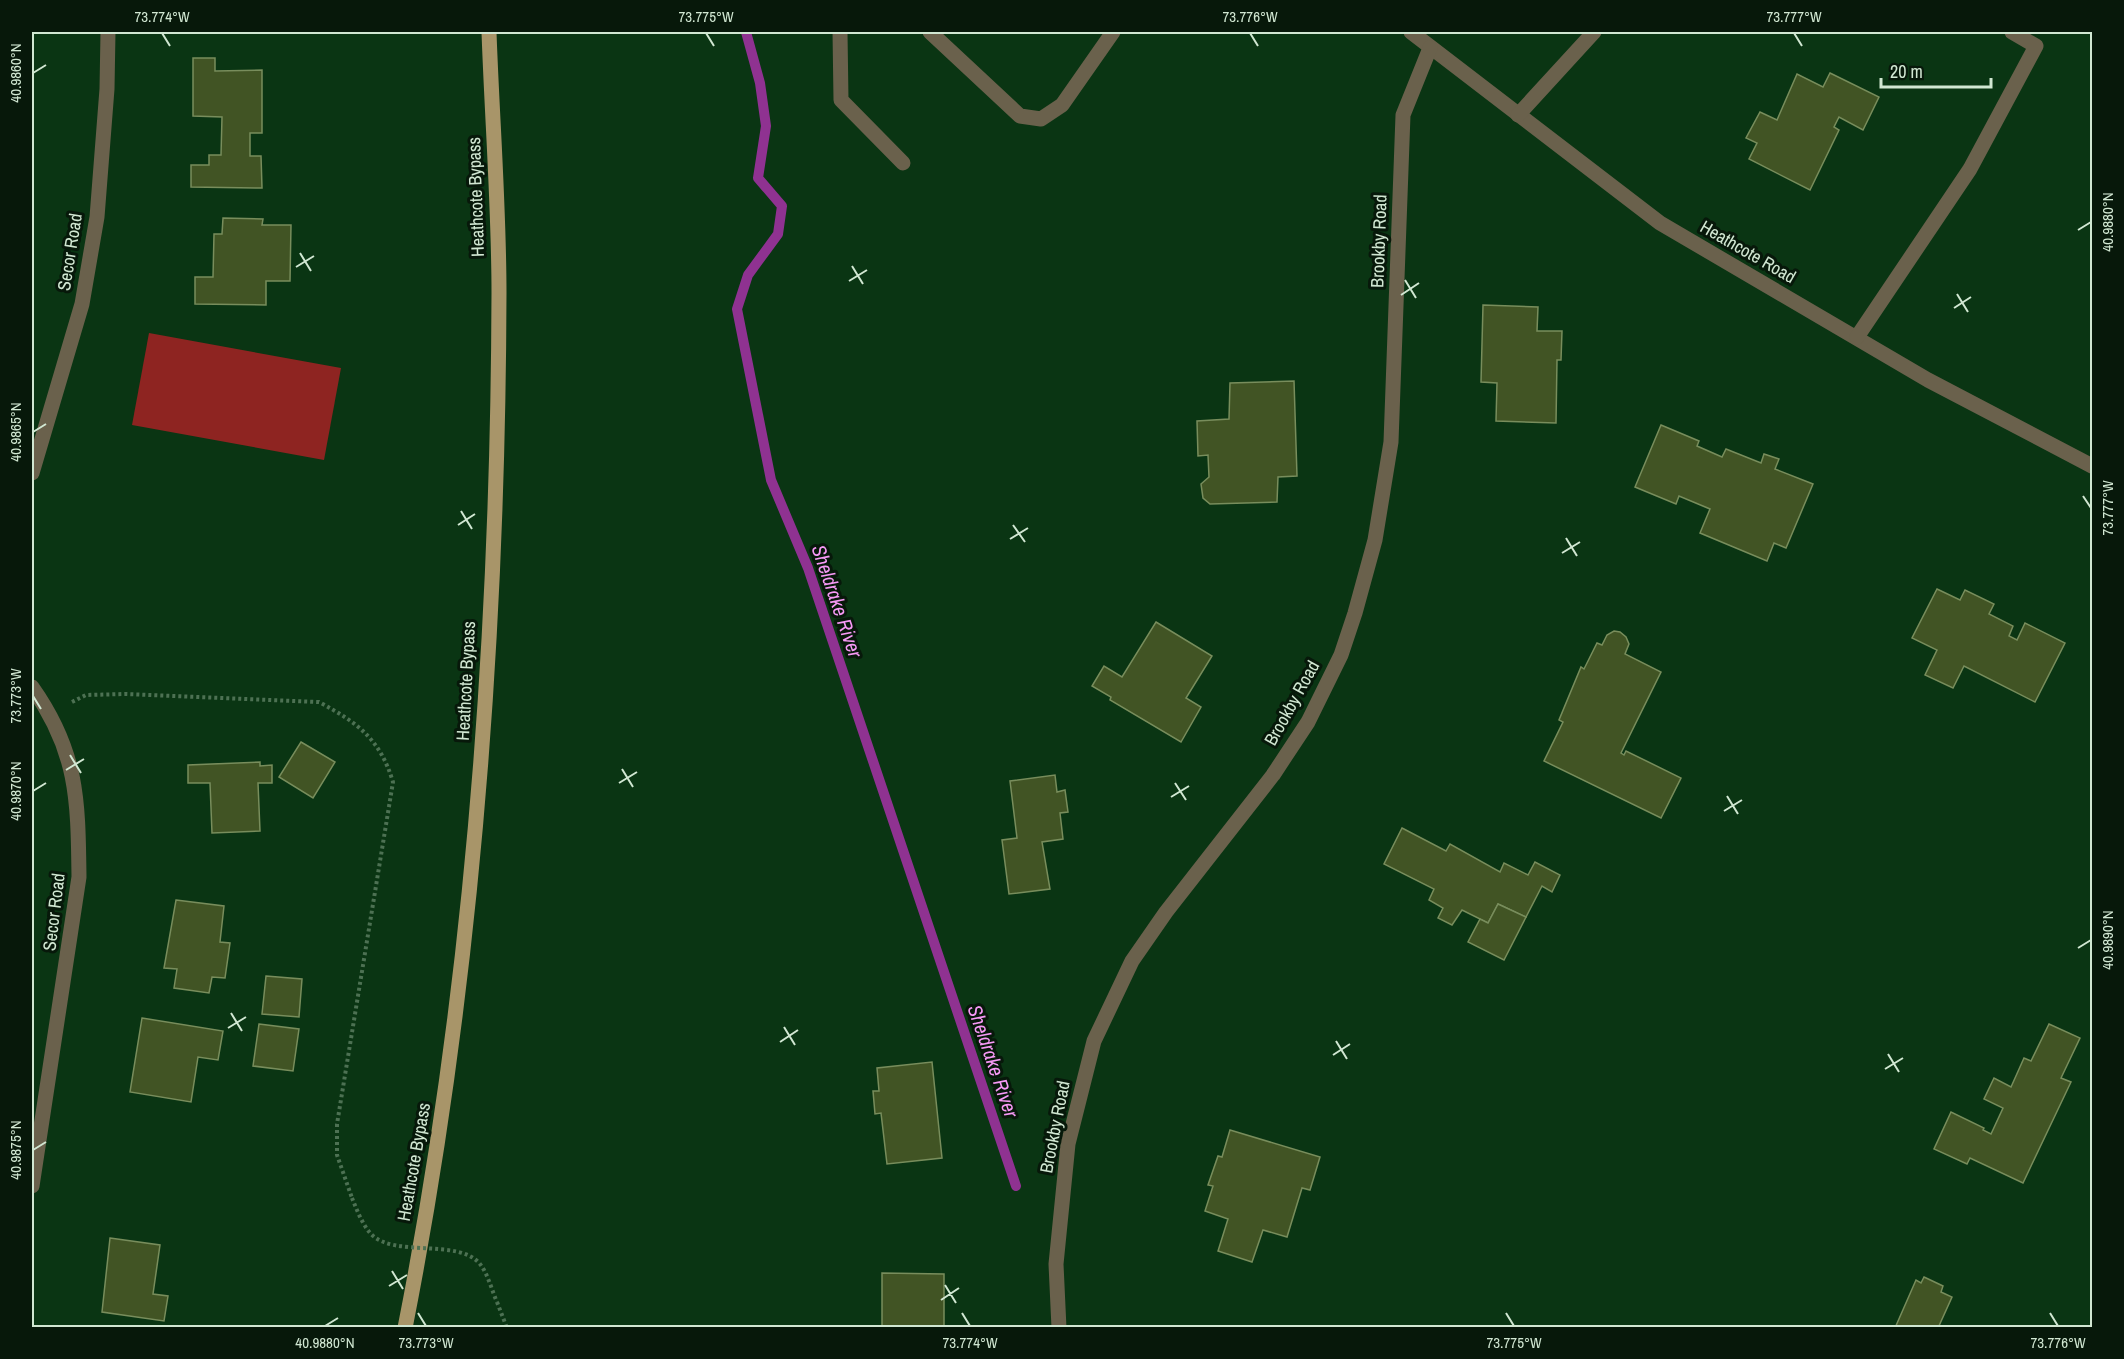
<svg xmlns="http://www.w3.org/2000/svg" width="2124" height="1359" viewBox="0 0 2124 1359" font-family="'Archivo Narrow',sans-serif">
  <rect width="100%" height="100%" fill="#0a3513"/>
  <path fill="#8e2421" d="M 149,333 L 341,368 L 324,460 L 132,425 Z"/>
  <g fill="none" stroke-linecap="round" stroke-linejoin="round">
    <path stroke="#8f3291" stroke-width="10" d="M 746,32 L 760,83 L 766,126 L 758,178 L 782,206 L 778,234 L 748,275 L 737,309 L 771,480 L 808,568 L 1016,1186"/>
  </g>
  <g fill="#415424" stroke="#788d5c" stroke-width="1.5">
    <path d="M 193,58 L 215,58 L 215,71 L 262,70 L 262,133 L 250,133 L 250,156 L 261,156 L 262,188 L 191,187 L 191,165 L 209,165 L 209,155 L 221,155 L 222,117 L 193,116 Z"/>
    <path d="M 1830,73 L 1879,97 L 1863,130 L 1839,117 L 1834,127 L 1839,130 L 1810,190 L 1749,159 L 1757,143 L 1746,138 L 1760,112 L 1777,120 L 1797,74 L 1823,87 Z"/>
    <path d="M 223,218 L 263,219 L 262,225 L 291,225 L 290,281 L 266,281 L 266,305 L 195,304 L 195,277 L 213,277 L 214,234 L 222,234 Z"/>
    <path d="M 1483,305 L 1538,307 L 1537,331 L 1562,331 L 1561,360 L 1557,360 L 1556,423 L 1496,421 L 1497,383 L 1481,382 Z"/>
    <path d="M 1294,381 L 1297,476 L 1278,477 L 1277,502 L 1210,504 L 1203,498 L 1201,484 L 1209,477 L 1208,455 L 1198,456 L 1197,421 L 1229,419 L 1230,383 Z"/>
    <path d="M 1661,425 L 1699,441 L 1697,446 L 1722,457 L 1726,449 L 1761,463 L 1764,454 L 1779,459 L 1775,469 L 1813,484 L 1786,548 L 1774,543 L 1767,561 L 1700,533 L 1710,509 L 1679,496 L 1676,504 L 1635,487 Z"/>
    <path d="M 1937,589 L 1960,600 L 1965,590 L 1994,604 L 1989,614 L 2013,626 L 2009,636 L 2017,640 L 2025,623 L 2065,643 L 2035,702 L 1964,666 L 1953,688 L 1925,675 L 1937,650 L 1912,638 Z"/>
    <path d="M 1156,622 L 1212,656 L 1186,698 L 1201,707 L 1181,742 L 1110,700 L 1111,697 L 1092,686 L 1104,666 L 1122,677 Z"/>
    <path d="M 1614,631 L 1620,632 L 1626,637 L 1629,644 L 1625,654 L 1661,672 L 1621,753 L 1624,755 L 1626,751 L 1681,778 L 1661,818 L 1544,761 L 1563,722 L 1559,720 L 1581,667 L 1584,669 L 1597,643 L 1602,645 L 1607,635 Z"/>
    <path d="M 301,742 L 335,762 L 313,798 L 279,777 Z"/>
    <path d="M 260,762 L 260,766 L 272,765 L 272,783 L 258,783 L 260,831 L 212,833 L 210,783 L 188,783 L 188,765 Z"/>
    <path d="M 1055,775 L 1057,792 L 1065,790 L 1068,812 L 1060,813 L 1063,839 L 1042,842 L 1050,889 L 1009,894 L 1002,840 L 1017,838 L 1010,781 Z"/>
    <path d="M 1402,828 L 1446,851 L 1450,844 L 1500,872 L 1504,863 L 1528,875 L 1535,862 L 1560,875 L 1552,892 L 1542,886 L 1526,917 L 1498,904 L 1488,923 L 1462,910 L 1452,925 L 1438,918 L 1443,908 L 1429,900 L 1434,889 L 1384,864 Z"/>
    <path d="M 176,900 L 224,906 L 220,942 L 230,943 L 225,978 L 212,977 L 209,993 L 174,988 L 177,969 L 164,968 Z"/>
    <path d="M 1498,904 L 1526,917 L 1504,960 L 1468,942 L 1480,919 L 1488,923 Z"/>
    <path d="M 266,976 L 302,979 L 299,1017 L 262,1014 Z"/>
    <path d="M 142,1018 L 223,1031 L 218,1060 L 198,1057 L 191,1102 L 130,1092 Z"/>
    <path d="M 259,1024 L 299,1029 L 293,1071 L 253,1066 Z"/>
    <path d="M 2049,1024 L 2080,1038 L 2061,1078 L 2071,1082 L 2023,1183 L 1970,1158 L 1967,1164 L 1934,1149 L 1951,1112 L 1984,1128 L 1983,1130 L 1991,1134 L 2003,1108 L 1984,1099 L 1994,1078 L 2011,1087 L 2024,1058 L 2031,1061 Z"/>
    <path d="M 932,1062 L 942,1158 L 887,1164 L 881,1113 L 875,1114 L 873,1091 L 879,1091 L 877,1068 Z"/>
    <path d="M 1230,1130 L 1320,1157 L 1310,1190 L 1302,1188 L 1287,1237 L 1263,1230 L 1252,1262 L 1218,1251 L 1228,1219 L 1205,1211 L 1213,1186 L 1208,1185 L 1218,1156 L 1222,1157 Z"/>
    <path d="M 110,1238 L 160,1245 L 153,1294 L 168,1296 L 164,1321 L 102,1312 Z"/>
    <path d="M 882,1273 L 944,1274 L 944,1328 L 882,1328 Z"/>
    <path d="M 1924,1277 L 1943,1286 L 1941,1292 L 1952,1297 L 1938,1328 L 1895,1328 L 1916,1280 L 1921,1283 Z"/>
  </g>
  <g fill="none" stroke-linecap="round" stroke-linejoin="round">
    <g stroke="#4d7153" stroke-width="4" stroke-dasharray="3 3" stroke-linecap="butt">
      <path d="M 72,702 L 86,695 L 126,694 L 319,702 C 358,723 380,739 393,782 L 337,1124 L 337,1155 L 352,1198"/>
      <path d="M 497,1302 L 507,1328"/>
    </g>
    <g stroke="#6a614c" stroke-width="15">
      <path d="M 840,32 L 841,100 L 903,163"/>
      <path d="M 930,32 L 1020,116 L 1041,119 L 1062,105 L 1113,32"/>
      <path d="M 1411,32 L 1660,223 L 1928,380 L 2092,466"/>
      <path d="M 1518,115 L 1594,32"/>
      <path d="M 1857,337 L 1970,169 L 2036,46 L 2012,32"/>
      <path d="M 32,473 L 82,304 L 97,217 L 107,89 L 108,32"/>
      <path d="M 32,687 C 78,752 78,800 79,877 L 32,1186"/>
      <path d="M 1059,1328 L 1056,1264 L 1068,1144 L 1094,1041 L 1132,961 L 1166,912 L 1273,775 L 1308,722 L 1341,655 L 1355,613 L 1375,540 L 1391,442 L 1403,115 L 1430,48"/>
    </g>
    <path stroke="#a89569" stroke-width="15" d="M 405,1328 C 472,988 498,639 499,293 C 499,206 492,118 489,32"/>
    <path stroke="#4d7153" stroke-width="4" stroke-dasharray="3 3" stroke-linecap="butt" d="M 352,1198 C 357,1210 362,1224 371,1234 C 394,1258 459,1238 480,1264 C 488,1274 492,1291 497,1302"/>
  </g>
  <path fill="none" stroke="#d1e7d2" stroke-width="2" d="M 162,33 L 170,46M 706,33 L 714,46M 1250,33 L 1258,46M 1794,33 L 1802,46M 33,73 L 46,65M 2078,230 L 2091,222M 300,253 L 311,271M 852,266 L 863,284M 296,267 L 314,256M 1405,280 L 1416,298M 849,281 L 867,270M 1957,294 L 1968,312M 1401,295 L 1419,283M 1954,308 L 1971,297M 33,432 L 46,424M 2083,496 L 2091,508M 461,511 L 472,529M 458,525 L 475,514M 1013,525 L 1025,542M 1566,538 L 1577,556M 1010,539 L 1028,528M 1562,553 L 1580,542M 33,696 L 41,709M 70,755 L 81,773M 622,769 L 633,787M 66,770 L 84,759M 619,783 L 637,772M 1175,783 L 1186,800M 33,791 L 46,783M 1727,796 L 1738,814M 1171,797 L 1189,786M 1724,811 L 1742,800M 2078,948 L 2091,940M 231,1013 L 242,1031M 784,1027 L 795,1045M 228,1028 L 246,1017M 1336,1041 L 1347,1059M 780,1042 L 798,1030M 1888,1054 L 1899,1072M 1333,1055 L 1350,1044M 1885,1069 L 1903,1058M 33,1150 L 46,1142M 392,1271 L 403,1289M 945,1285 L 956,1303M 389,1286 L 407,1275M 941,1300 L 959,1288M 418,1313 L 426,1326M 962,1313 L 970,1326M 1506,1313 L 1514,1326M 2050,1313 L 2058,1326M 325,1326 L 338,1318"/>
  <g text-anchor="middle" stroke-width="6" stroke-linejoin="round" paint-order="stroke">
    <g font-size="18" fill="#d1e7d2" stroke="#07180a">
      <text transform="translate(476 197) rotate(-92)" y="6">Heathcote Bypass</text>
      <text transform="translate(1379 241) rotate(-88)" y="6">Brookby Road</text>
      <text transform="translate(70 252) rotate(-81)" y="6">Secor Road</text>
      <text transform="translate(1748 252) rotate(30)" y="6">Heathcote Road</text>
      <text transform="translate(466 681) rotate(-87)" y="6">Heathcote Bypass</text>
      <text transform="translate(1292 703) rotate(-61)" y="6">Brookby Road</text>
      <text transform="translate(54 912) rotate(-83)" y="6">Secor Road</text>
      <text transform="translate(1055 1127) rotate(-79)" y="6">Brookby Road</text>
      <text transform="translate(414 1162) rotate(-80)" y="6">Heathcote Bypass</text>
    </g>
    <g font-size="20" font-style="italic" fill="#f699f5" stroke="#07180a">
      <text transform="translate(837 601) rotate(71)" y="7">Sheldrake River</text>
      <text transform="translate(993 1061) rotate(71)" y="7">Sheldrake River</text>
    </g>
  </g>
  <rect width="2124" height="1359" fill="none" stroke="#07180a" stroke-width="66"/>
  <path d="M1881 78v9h110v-9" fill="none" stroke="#d1e7d2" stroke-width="3"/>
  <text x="1890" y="78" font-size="18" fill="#d1e7d2" stroke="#07180a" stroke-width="4.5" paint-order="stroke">20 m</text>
  <rect x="33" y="33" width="2058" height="1293" fill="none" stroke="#d1e7d2" stroke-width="2"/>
  <g font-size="15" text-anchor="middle" fill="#d1e7d2">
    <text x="162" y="22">73.774°W</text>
    <text x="706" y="22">73.775°W</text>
    <text x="1250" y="22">73.776°W</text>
    <text x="1794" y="22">73.777°W</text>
    <text transform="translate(16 73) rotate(-90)" y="5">40.9860°N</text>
    <text transform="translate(2108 222) rotate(-90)" y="5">40.9880°N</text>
    <text transform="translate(16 432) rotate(-90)" y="5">40.9865°N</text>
    <text transform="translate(2108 508) rotate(-90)" y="5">73.777°W</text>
    <text transform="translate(16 696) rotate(-90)" y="5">73.773°W</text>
    <text transform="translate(16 791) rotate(-90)" y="5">40.9870°N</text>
    <text transform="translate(2108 940) rotate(-90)" y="5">40.9890°N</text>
    <text transform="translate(16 1150) rotate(-90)" y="5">40.9875°N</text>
    <text x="325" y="1348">40.9880°N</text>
    <text x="426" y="1348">73.773°W</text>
    <text x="970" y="1348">73.774°W</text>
    <text x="1514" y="1348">73.775°W</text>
    <text x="2058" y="1348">73.776°W</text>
  </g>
</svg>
